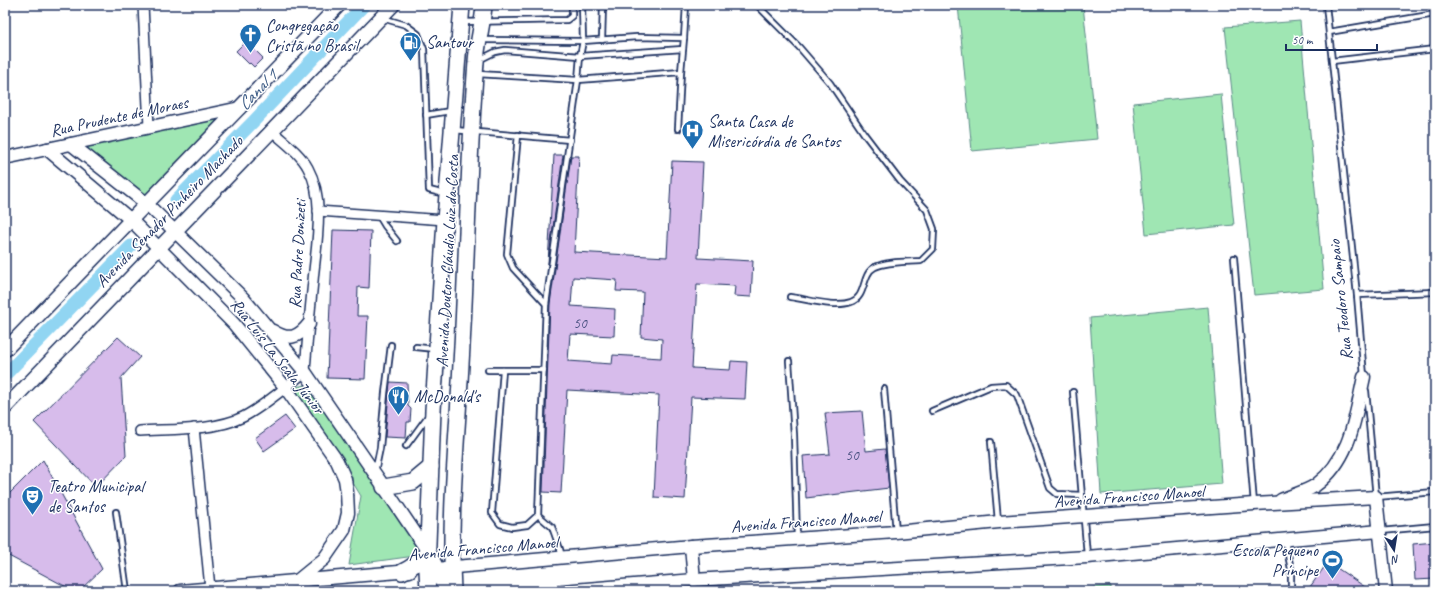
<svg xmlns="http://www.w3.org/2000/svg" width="1440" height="596" viewBox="0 0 1440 596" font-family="Caveat,sans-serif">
  <rect width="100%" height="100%" fill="#fff"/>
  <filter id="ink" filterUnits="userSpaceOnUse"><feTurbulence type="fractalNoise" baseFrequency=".025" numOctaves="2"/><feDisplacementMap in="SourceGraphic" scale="8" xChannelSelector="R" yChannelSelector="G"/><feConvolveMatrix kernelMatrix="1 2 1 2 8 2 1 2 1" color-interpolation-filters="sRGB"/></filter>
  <g filter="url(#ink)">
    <g fill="#9fe6b3" stroke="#5d8a88">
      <path d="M 958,5 L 1083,5 L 1097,139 L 972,151 Z"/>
      <path d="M 1300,21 L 1324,289 L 1254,295 L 1225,27 Z"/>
      <path d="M 1221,94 L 1234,225 L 1146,234 L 1133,103 Z"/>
      <path d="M 231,113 L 145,199 L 79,146 Z"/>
      <path d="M 1208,307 L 1222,484 L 1101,494 L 1090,318 Z"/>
      <path d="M 307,385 L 418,547 L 415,556 L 349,565 L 361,496 L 294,387 Z"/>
      <path d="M 1111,586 L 1111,591 L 1044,591 Z"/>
    </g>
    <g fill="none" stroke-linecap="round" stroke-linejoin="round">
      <g stroke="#91d5f2" stroke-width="13">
        <path d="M 176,200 L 254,121 L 364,5"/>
        <path d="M 5,375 L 131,246"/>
      </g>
    </g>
    <g fill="#d7bceb" stroke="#1b2f5e" fill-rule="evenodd">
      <path d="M 246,41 L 263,58 L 254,67 L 250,63 L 249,64 L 236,51 Z"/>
      <path d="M 554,155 L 563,155 L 548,264 Z"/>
      <path d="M 571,156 L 579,156 L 574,252 L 667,257 L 672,161 L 703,162 L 698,258 L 753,261 L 751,297 L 734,296 L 735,286 L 697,284 L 692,368 L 730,370 L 731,361 L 747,362 L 745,399 L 691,397 L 685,499 L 654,497 L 659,395 L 567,390 L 561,493 L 543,492 L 550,304 ZM 573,277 L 617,280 L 616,291 L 643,292 L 641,337 L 662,339 L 661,358 L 613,355 L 612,364 L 568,361 L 570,334 L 614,336 L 615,309 L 571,306 Z"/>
      <path d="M 333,230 L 371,231 L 369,288 L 358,287 L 357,316 L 368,316 L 365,379 L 327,378 Z"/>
      <path d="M 118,337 L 140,357 L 121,378 L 126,456 L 96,487 L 34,422 Z"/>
      <path d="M 390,382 L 407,383 L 408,406 L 411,409 L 410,422 L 407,422 L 406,438 L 385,437 Z"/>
      <path d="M 862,411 L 866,451 L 885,449 L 889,488 L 806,498 L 803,456 L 830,454 L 825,413 Z"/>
      <path d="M 285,416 L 295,429 L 264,451 L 255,438 Z"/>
      <path d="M 43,460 L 102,569 L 79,591 L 74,591 L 5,554 L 5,498 Z"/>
      <path d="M 1435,542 L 1435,579 L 1415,580 L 1413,544 Z"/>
      <path d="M 1328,562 L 1371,591 L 1307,591 Z"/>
    </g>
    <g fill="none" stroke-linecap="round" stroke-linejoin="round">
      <defs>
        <g id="service">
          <path d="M 757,5 L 799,47 L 830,83 L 865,135 L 900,181 L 927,210 L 934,229 L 933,249 L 921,261 C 906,262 888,261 875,267 C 861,274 867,297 851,302 C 835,308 807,299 790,297"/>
          <path d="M 1326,5 L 1357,295 L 1364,376"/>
          <path d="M 382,18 L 406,25 L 418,34 L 424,49 L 429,190 L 445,194"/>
          <path d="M 462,22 L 567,20 L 572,16 L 572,5"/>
          <path d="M 1329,32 L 1435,14"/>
          <path d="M 684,38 L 686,5"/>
          <path d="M 481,40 L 583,41 L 637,37 L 684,38 L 681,72"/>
          <path d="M 602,40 L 603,5"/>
          <path d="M 479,60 L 495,52 L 505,50 L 580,56 L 683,49"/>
          <path d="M 1332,61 L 1435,49"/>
          <path d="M 478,74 L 578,80 L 681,72 L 678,129"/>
          <path d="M 426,115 L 450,111"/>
          <path d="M 454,130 L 570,140"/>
          <path d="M 518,135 L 507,254 L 513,268 L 546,304"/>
          <path d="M 379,216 L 385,226 L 397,241"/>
          <path d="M 1234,258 L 1254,504"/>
          <path d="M 1357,295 L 1435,292"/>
          <path d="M 416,347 L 435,349"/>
          <path d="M 789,361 L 794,435 L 797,538"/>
          <path d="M 488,370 L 544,370"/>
          <path d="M 503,370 L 492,513 L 500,524 L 512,527 L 527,525 L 538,515 L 546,304 L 578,80 L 580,56 L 583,41 L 582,5"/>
          <path d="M 884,389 L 896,532"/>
          <path d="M 1366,391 L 1376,497 L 1435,492"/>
          <path d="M 1073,392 L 1087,555"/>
          <path d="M 932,411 L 991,386 L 1006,385 L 1017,395 L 1050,488 L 1057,494 L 1082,495"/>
          <path d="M 991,442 L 998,521"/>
          <path d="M 406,446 L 428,416"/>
          <path d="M 375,472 L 380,448 L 385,393 L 391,345"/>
          <path d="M 116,512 L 127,591"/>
          <path d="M 538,515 L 552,527 L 560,549 L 562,558"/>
          <path d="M 1381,531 L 1435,526"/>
          <path d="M 1285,541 L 1291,569 L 1291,591"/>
        </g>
        <g id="minor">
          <path d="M 143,5 L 149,127"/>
          <path d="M 318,211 L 445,220"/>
          <path d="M 194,428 L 210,588"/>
          <path d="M 140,431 C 172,429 214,431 243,417 C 263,407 287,386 305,372 C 307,342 310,311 313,281 C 316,245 326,201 308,168 C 300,153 284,142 272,131"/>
        </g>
        <g id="tertiary">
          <path d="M 71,144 L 147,204 L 243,298 L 305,372 L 384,487 L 428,552"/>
          <path d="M 47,149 L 131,220 L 234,324 L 285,387 L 337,461 L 345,479 L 347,492 L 348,513 L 344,530 L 324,559 L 297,581"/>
          <path d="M 5,158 L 240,108"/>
          <path d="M 273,331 C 289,341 298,338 309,324"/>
          <path d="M 1281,500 C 1292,495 1306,492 1316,485 C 1351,459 1355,417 1364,377"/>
          <path d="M 691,546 L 694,580"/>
          <path d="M 444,568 L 691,546 L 896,532 L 999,522 L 1254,504 L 1376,497 L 1386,591"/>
          <path d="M 180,591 L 410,571"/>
          <path d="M 562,591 L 694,580 L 1087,557 L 1380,531"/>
        </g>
        <g id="secondary">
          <path d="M 5,350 L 339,5"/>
          <path d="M 5,408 L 393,5"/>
        </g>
        <g id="primary">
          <path d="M 384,487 L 413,482 L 431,467"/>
          <path d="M 428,552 L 447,591"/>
          <path d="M 402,572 C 413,567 420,561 428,552"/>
          <path d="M 428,591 L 427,570 L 433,410 L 445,220 L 462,5"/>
          <path d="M 453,591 C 449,516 457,440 461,364 C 467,264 468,162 476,62 C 477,43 483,24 484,5"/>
        </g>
      </defs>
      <use href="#service" stroke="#1b2f5e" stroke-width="8"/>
      <use href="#minor" stroke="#1b2f5e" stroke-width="12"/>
      <use href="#tertiary" stroke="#1b2f5e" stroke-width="15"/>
      <use href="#secondary" stroke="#1b2f5e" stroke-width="16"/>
      <use href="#primary" stroke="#1b2f5e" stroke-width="18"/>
      <use href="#service" stroke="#fff" stroke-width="4.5"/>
      <use href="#minor" stroke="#fff" stroke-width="9"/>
      <use href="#tertiary" stroke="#fff" stroke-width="12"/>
      <use href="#secondary" stroke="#fff" stroke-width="13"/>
      <use href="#primary" stroke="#fff" stroke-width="15"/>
    </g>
  </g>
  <defs>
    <symbol id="church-pin" viewBox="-11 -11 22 30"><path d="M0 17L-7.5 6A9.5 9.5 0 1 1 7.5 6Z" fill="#1f6fb2" stroke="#fff"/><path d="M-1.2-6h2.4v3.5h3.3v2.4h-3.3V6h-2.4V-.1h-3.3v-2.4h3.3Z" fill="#fff"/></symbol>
    <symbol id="fuel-pin" viewBox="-11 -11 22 30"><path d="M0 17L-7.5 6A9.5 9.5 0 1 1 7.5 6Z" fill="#1f6fb2" stroke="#fff"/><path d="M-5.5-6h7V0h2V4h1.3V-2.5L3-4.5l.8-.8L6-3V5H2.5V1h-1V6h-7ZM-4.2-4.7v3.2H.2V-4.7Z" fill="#fff"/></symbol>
    <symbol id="hospital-pin" viewBox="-11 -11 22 30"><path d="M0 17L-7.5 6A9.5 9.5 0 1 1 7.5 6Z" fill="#1f6fb2" stroke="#fff"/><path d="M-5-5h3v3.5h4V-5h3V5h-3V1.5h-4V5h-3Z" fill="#fff"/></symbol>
    <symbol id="restaurant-pin" viewBox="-11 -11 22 30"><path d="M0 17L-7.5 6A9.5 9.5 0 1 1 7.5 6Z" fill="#1f6fb2" stroke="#fff"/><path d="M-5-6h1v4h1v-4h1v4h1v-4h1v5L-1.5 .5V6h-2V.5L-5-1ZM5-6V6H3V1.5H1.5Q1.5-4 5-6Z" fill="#fff"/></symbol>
    <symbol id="theatre-pin" viewBox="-11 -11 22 30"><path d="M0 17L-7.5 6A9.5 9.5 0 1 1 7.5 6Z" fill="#1f6fb2" stroke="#fff"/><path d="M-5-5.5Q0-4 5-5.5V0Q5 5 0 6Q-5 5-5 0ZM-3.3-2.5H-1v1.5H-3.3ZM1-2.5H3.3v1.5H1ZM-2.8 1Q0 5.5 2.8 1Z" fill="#fff"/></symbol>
    <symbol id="stadium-pin" viewBox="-11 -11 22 30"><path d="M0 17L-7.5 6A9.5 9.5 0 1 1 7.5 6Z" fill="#1f6fb2" stroke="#fff"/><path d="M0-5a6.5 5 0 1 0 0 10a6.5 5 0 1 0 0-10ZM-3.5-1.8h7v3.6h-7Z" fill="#fff"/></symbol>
  </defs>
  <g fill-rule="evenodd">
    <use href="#church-pin" x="238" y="22" width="25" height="34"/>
    <use href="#fuel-pin" x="398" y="30" width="25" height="34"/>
    <use href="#hospital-pin" x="680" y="118" width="25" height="34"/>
    <use href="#restaurant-pin" x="386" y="384" width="25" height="34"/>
    <use href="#theatre-pin" x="20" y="484" width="25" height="34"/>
    <use href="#stadium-pin" x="1320" y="548" width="25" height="34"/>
  </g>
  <g text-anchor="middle" stroke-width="3" stroke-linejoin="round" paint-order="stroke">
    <g font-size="15" fill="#4a5281">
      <text x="580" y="328">50</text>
      <text x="852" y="460">50</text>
    </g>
    <g font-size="17" fill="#1b2f5e" stroke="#fff" text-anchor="start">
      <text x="266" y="31">Congregação<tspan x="266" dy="20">Cristã no Brasil</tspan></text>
      <text x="426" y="48">Santour</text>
      <text x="708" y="127">Santa Casa de<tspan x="708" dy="20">Misericórdia de Santos</tspan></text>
      <text x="414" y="402">McDonald's</text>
      <text x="48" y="492">Teatro Municipal<tspan x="48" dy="20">de Santos</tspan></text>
      <text x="1318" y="556" text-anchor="end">Escola Pequeno<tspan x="1318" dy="20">Príncipe</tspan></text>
    </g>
    <g font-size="17" fill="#1b2f5e" stroke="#fff">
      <text transform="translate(119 116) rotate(-12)" y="6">Rua Prudente de Moraes</text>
      <text transform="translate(169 211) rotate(-46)" y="6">Avenida Senador Pinheiro Machado</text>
      <text transform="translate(297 254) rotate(-87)" y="6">Rua Padre Donizeti</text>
      <text transform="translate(447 261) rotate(-87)" y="6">Avenida Doutor Cláudio Luiz da Costa</text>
      <text transform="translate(1340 300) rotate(-96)" y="6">Rua Teodoro Sampaio</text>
      <text transform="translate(278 356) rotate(52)" y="6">Rua Luís La Scala Júnior</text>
      <text transform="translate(1129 496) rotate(-4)" y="6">Avenida Francisco Manoel</text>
      <text transform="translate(806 521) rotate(-4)" y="6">Avenida Francisco Manoel</text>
      <text transform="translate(483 548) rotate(-5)" y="6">Avenida Francisco Manoel</text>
    </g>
    <g font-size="18" font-style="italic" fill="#385883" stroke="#fff">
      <text transform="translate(257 90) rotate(-46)" y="6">Canal 1</text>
    </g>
  </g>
  <rect width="1440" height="596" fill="none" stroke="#fff" stroke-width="20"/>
  <rect x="10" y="10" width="1420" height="576" fill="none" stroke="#1b2f5e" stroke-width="1.5" filter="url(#ink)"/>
  <g transform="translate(1394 550) rotate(168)" stroke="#ffffff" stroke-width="3" paint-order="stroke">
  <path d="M0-3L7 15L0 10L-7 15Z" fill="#1b2f5e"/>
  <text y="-6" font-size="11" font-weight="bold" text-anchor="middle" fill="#1b2f5e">N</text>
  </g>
  <path d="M1286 44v6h91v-6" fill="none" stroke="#1b2f5e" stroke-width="2"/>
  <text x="1292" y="44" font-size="12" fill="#1b2f5e" stroke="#ffffff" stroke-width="3" paint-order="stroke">50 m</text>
</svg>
